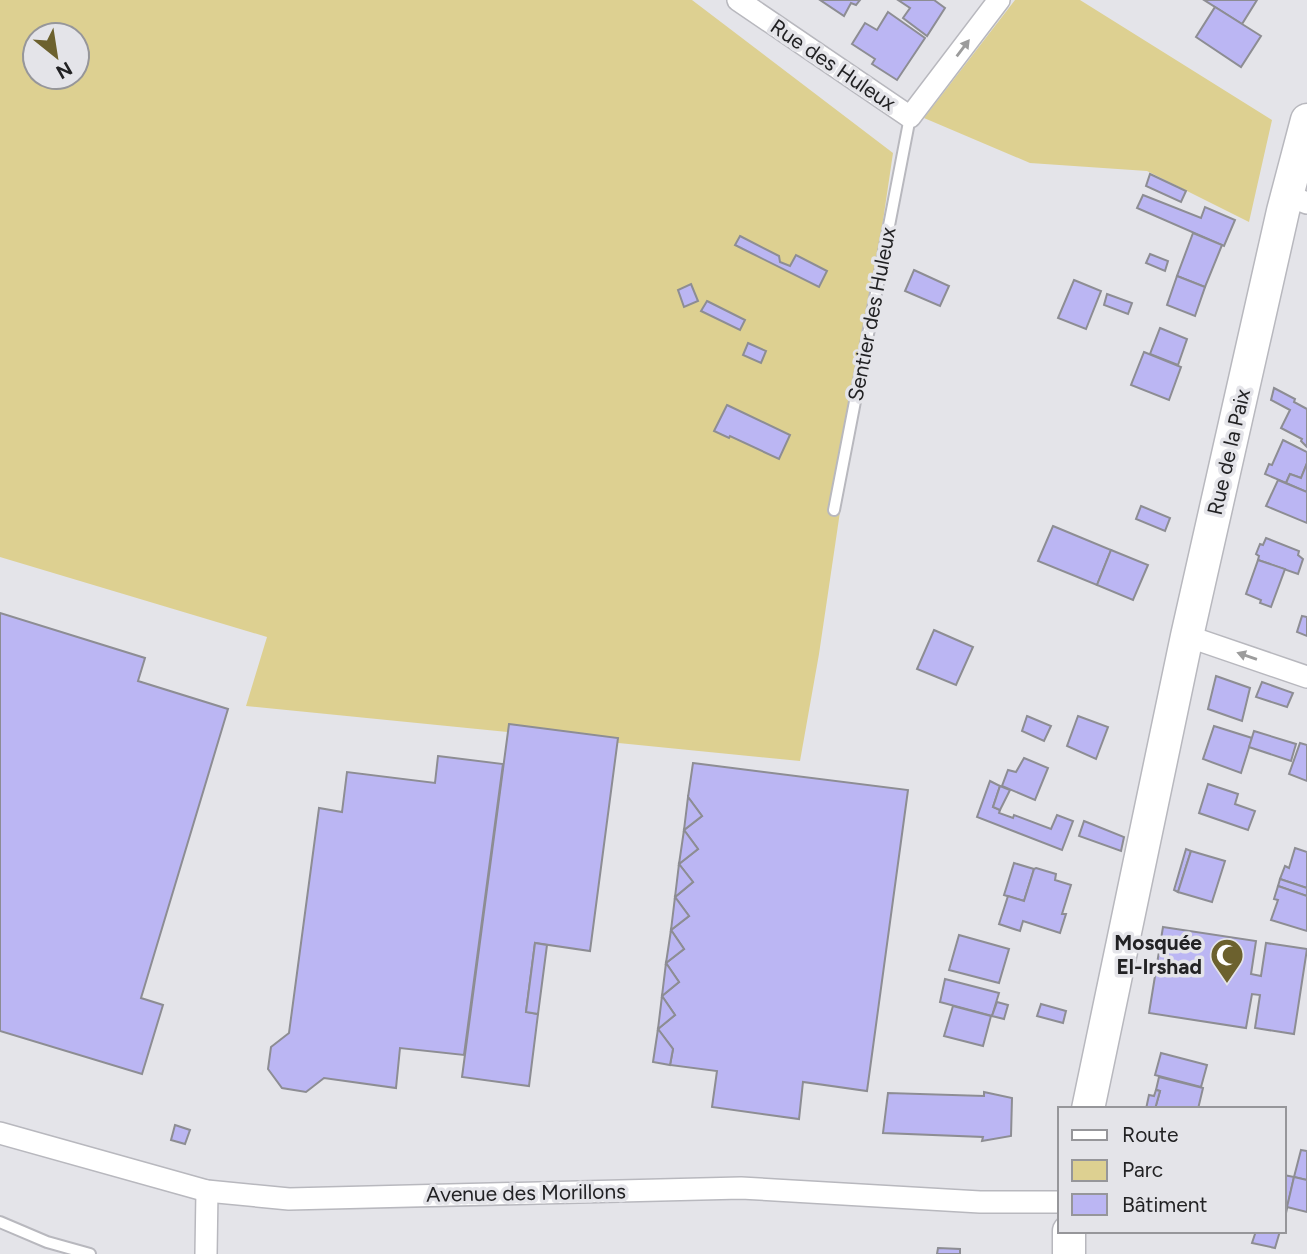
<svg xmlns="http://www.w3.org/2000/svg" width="1307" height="1254" viewBox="0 0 1307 1254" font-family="Figtree,sans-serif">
  <rect width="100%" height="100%" fill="#e4e4e9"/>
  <g fill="#ddd091" fill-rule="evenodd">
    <path d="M 0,0 L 692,0 L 893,153 L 819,654 L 800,761 L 246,706 L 267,637 L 0,557 ZM 35,35 L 77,35 L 77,77 L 35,77 Z"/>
    <path d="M 1015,0 L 1080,0 L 1272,120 L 1249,222 L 1147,171 L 1030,163 L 924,118 Z"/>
  </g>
  <g fill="#bbb6f3" stroke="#8d8d93" stroke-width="2">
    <path d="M 820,0 L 860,0 L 856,5 L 851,3 L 844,16 Z"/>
    <path d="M 898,0 L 934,0 L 945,8 L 927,36 L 903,18 L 910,8 Z"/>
    <path d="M 1204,0 L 1257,0 L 1242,24 Z"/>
    <path d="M 1215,7 L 1261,36 L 1241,67 L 1196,37 Z"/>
    <path d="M 888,12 L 925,38 L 897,80 L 872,64 L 875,59 L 852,44 L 865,23 L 877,30 Z"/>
    <path d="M 1150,174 L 1186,191 L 1181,202 L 1146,186 Z"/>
    <path d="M 1143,195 L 1201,218 L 1205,207 L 1235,220 L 1224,246 L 1137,208 Z"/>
    <path d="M 1193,233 L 1222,245 L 1205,287 L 1177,276 Z"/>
    <path d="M 740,236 L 779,256 L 780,262 L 790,266 L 796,255 L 827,271 L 819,287 L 735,245 Z"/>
    <path d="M 1150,254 L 1168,261 L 1165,271 L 1146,263 Z"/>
    <path d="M 914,270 L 949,286 L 940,306 L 905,291 Z"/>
    <path d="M 1177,276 L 1205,287 L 1195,316 L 1167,305 Z"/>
    <path d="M 1074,280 L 1101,291 L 1086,329 L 1058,318 Z"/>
    <path d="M 691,284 L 698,301 L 684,307 L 678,290 Z"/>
    <path d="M 1107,294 L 1132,303 L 1128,314 L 1104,305 Z"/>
    <path d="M 707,301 L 745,320 L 740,330 L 701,311 Z"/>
    <path d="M 1160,328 L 1187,339 L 1178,365 L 1150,354 Z"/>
    <path d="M 748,343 L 766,351 L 761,363 L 743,355 Z"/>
    <path d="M 1144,352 L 1181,367 L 1169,400 L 1131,385 Z"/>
    <path d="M 1274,388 L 1295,399 L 1294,402 L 1307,409 L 1307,447 L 1301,441 L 1302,439 L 1281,428 L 1290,410 L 1271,400 Z"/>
    <path d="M 727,405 L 790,435 L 779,459 L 730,436 L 729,438 L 714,431 Z"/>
    <path d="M 1283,440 L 1307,452 L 1307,463 L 1301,478 L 1290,474 L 1286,483 L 1265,474 L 1269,464 L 1272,465 Z"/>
    <path d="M 1307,463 L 1307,492 L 1286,483 L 1290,474 L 1301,478 Z"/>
    <path d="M 1278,480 L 1307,492 L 1307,523 L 1266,506 Z"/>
    <path d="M 1141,506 L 1170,518 L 1165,531 L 1136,519 Z"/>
    <path d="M 1053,526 L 1111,550 L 1097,585 L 1038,561 Z"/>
    <path d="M 1266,538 L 1299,551 L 1298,555 L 1303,559 L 1298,574 L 1258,560 L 1259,556 L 1256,554 L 1260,544 L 1263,545 Z"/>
    <path d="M 1111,550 L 1148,565 L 1133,600 L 1097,585 Z"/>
    <path d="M 1258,560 L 1285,569 L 1271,607 L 1260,603 L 1261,600 L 1246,594 Z"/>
    <path d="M 0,613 L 145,658 L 138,681 L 228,709 L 141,998 L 163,1005 L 142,1074 L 0,1031 Z"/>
    <path d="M 1302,616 L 1307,617 L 1307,636 L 1297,632 Z"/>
    <path d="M 934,630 L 973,647 L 956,685 L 917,669 Z"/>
    <path d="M 1216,676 L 1250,688 L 1242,721 L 1208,709 Z"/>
    <path d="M 1262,682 L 1293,693 L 1287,707 L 1256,697 Z"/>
    <path d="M 1027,716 L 1051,726 L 1044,741 L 1022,731 Z"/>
    <path d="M 1078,716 L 1108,727 L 1096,759 L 1067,746 Z"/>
    <path d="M 509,724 L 618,738 L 590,951 L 535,943 L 526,1012 L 538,1014 L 529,1086 L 462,1077 Z"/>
    <path d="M 1214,726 L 1252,738 L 1241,773 L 1203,759 Z"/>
    <path d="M 1254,731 L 1296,744 L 1291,761 L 1249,747 Z"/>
    <path d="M 1300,743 L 1307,745 L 1307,781 L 1289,774 Z"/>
    <path d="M 438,756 L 503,764 L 464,1055 L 400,1048 L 396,1088 L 324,1078 L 306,1092 L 282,1088 L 268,1069 L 271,1047 L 289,1033 L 319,808 L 342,812 L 347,772 L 435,783 Z"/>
    <path d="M 1024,758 L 1048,768 L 1035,800 L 1002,786 L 1008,770 L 1016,772 Z"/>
    <path d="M 693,763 L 908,790 L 867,1091 L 803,1082 L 799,1119 L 712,1107 L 717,1071 L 670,1065 L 673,1049 L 658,1029 L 675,1015 L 662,996 L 679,982 L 666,963 L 684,949 L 671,930 L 689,916 L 675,897 L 693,882 L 679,864 L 698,849 L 684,830 L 702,816 L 688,797 Z"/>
    <path d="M 990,781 L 1000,786 L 993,807 L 1000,810 L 999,813 L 1013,818 L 1014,815 L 1051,829 L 1057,815 L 1073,821 L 1062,850 L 977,817 Z"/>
    <path d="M 1208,784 L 1238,794 L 1235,804 L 1255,811 L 1248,830 L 1199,813 Z"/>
    <path d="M 1000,786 L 1010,790 L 1000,810 L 993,807 Z"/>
    <path d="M 688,797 L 702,816 L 684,830 Z"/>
    <path d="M 1084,821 L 1124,837 L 1121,851 L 1079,836 Z"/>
    <path d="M 684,830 L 698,849 L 679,864 Z"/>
    <path d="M 1295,848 L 1307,852 L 1307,888 L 1280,879 L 1285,866 L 1289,868 Z"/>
    <path d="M 1186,849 L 1191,851 L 1178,892 L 1174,890 Z"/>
    <path d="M 1191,851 L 1225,861 L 1212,902 L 1178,892 Z"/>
    <path d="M 1014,863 L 1034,869 L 1024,901 L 1004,895 Z"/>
    <path d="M 679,864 L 693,882 L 675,897 Z"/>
    <path d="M 1036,868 L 1056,874 L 1055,880 L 1071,885 L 1062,914 L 1066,914 L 1060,933 L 1023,921 L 1020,931 L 999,924 L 1008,896 L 1024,901 L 1034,869 Z"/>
    <path d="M 1280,879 L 1307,888 L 1307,896 L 1278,886 Z"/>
    <path d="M 1278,886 L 1307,896 L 1307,931 L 1271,920 L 1278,900 L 1274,899 Z"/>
    <path d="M 675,897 L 689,916 L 671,930 Z"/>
    <path d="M 1163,927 L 1256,941 L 1251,974 L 1261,976 L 1266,943 L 1307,949 L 1294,1034 L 1255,1028 L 1260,995 L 1252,994 L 1246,1028 L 1149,1013 Z"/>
    <path d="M 671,930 L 684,949 L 666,963 Z"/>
    <path d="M 959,935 L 1009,949 L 999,983 L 949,970 Z"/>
    <path d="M 535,943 L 547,945 L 538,1014 L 526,1012 Z"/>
    <path d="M 666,963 L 679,982 L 662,996 Z"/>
    <path d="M 945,979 L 999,993 L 992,1016 L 940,1002 Z"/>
    <path d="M 662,996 L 675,1015 L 658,1029 Z"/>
    <path d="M 997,1002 L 1008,1005 L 1004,1019 L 992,1016 Z"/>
    <path d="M 1041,1004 L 1066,1011 L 1063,1023 L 1037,1016 Z"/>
    <path d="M 953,1006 L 991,1016 L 983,1046 L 944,1036 Z"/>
    <path d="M 658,1029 L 673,1049 L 670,1065 L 653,1062 Z"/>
    <path d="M 1161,1053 L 1207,1065 L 1201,1087 L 1155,1075 Z"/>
    <path d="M 1159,1077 L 1203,1088 L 1198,1109 L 1155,1109 L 1160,1091 L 1156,1090 Z"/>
    <path d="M 1156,1090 L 1160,1091 L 1155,1109 L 1146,1109 L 1149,1095 L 1154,1096 Z"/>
    <path d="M 984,1092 L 1012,1098 L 1011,1136 L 982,1141 L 983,1137 L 883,1133 L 888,1093 L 984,1096 Z"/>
    <path d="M 175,1125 L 190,1130 L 185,1144 L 171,1140 Z"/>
    <path d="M 1301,1150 L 1307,1151 L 1307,1180 L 1294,1177 Z"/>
    <path d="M 1284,1175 L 1294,1177 L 1286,1213 L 1284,1212 Z"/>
    <path d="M 1294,1177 L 1307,1180 L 1307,1212 L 1287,1207 Z"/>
    <path d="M 1256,1231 L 1280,1231 L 1275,1248 L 1252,1243 Z"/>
    <path d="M 938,1248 L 960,1249 L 960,1254 L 937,1254 Z"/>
  </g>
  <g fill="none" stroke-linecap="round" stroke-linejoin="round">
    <defs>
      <g id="lane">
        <path d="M 834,510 L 910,117"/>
        <path d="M 0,1222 L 47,1242 L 90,1254"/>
      </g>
      <g id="street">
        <path d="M 738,0 L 910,117 L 999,0"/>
        <path d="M 1287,195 L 1307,203"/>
        <path d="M 1187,636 L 1307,677"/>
        <path d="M 0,1133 L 207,1191 L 289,1199 L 741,1188 L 980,1202 L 1060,1202"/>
        <path d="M 206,1254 L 207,1191"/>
      </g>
      <g id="secondary">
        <path d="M 1088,1109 L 1187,636 L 1283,211 L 1307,120"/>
        <path d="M 1069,1254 L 1069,1231"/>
      </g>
    </defs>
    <use href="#lane" stroke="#b8b8be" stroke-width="14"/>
    <use href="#street" stroke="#b8b8be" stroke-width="24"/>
    <use href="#secondary" stroke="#b8b8be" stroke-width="35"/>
    <use href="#lane" stroke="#fff" stroke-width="10"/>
    <use href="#street" stroke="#fff" stroke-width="21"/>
    <use href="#secondary" stroke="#fff" stroke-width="32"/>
  </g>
  <defs><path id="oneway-solid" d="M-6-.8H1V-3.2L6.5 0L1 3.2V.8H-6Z" transform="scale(1.75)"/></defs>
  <g fill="#9c9c9c">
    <use href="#oneway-solid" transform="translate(963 48) rotate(-53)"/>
    <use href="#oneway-solid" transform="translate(1247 656) rotate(-161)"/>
  </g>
  <defs>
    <symbol id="mosque-pin" viewBox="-11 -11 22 30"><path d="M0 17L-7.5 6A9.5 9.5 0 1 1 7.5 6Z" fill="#6c612e" stroke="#e4e4e9"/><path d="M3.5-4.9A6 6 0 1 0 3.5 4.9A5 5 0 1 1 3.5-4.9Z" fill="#fff"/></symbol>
  </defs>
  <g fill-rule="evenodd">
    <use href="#mosque-pin" x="1208" y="936" width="38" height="52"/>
  </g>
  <g text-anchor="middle" stroke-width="7" stroke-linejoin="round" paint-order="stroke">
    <g font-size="21" fill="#222224" stroke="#e4e4e9">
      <text transform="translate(833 65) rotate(34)" y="7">Rue des Huleux</text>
      <text transform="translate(872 314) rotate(-79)" y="7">Sentier des Huleux</text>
      <text transform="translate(1229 452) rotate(-77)" y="7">Rue de la Paix</text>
      <text transform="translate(526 1193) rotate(-1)" y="7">Avenue des Morillons</text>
    </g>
    <g font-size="21" font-weight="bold" fill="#222224" stroke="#e4e4e9" text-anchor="end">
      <text x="1202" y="950">Mosquée<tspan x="1202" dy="24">El-Irshad</tspan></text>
    </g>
  </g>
  <rect x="1058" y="1107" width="228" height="126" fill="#e4e4e9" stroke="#96969a" stroke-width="2"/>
  <rect x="1072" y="1130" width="35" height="10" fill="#ffffff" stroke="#96969a" stroke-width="2"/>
  <text x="1122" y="1142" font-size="21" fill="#222224">Route</text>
  <rect x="1072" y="1160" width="35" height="21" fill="#ddd091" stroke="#96969a" stroke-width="2"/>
  <text x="1122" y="1177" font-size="21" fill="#222224">Parc</text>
  <rect x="1072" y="1194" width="35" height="21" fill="#bbb6f3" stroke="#96969a" stroke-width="2"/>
  <text x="1122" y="1212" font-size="21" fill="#222224">Bâtiment</text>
  <g transform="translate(56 56) rotate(150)"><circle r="33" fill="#e4e4e9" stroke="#96969a" stroke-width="2"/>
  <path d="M0-5L12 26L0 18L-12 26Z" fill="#6c612e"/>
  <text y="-10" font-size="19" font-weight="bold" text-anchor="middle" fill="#222224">N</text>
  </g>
</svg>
